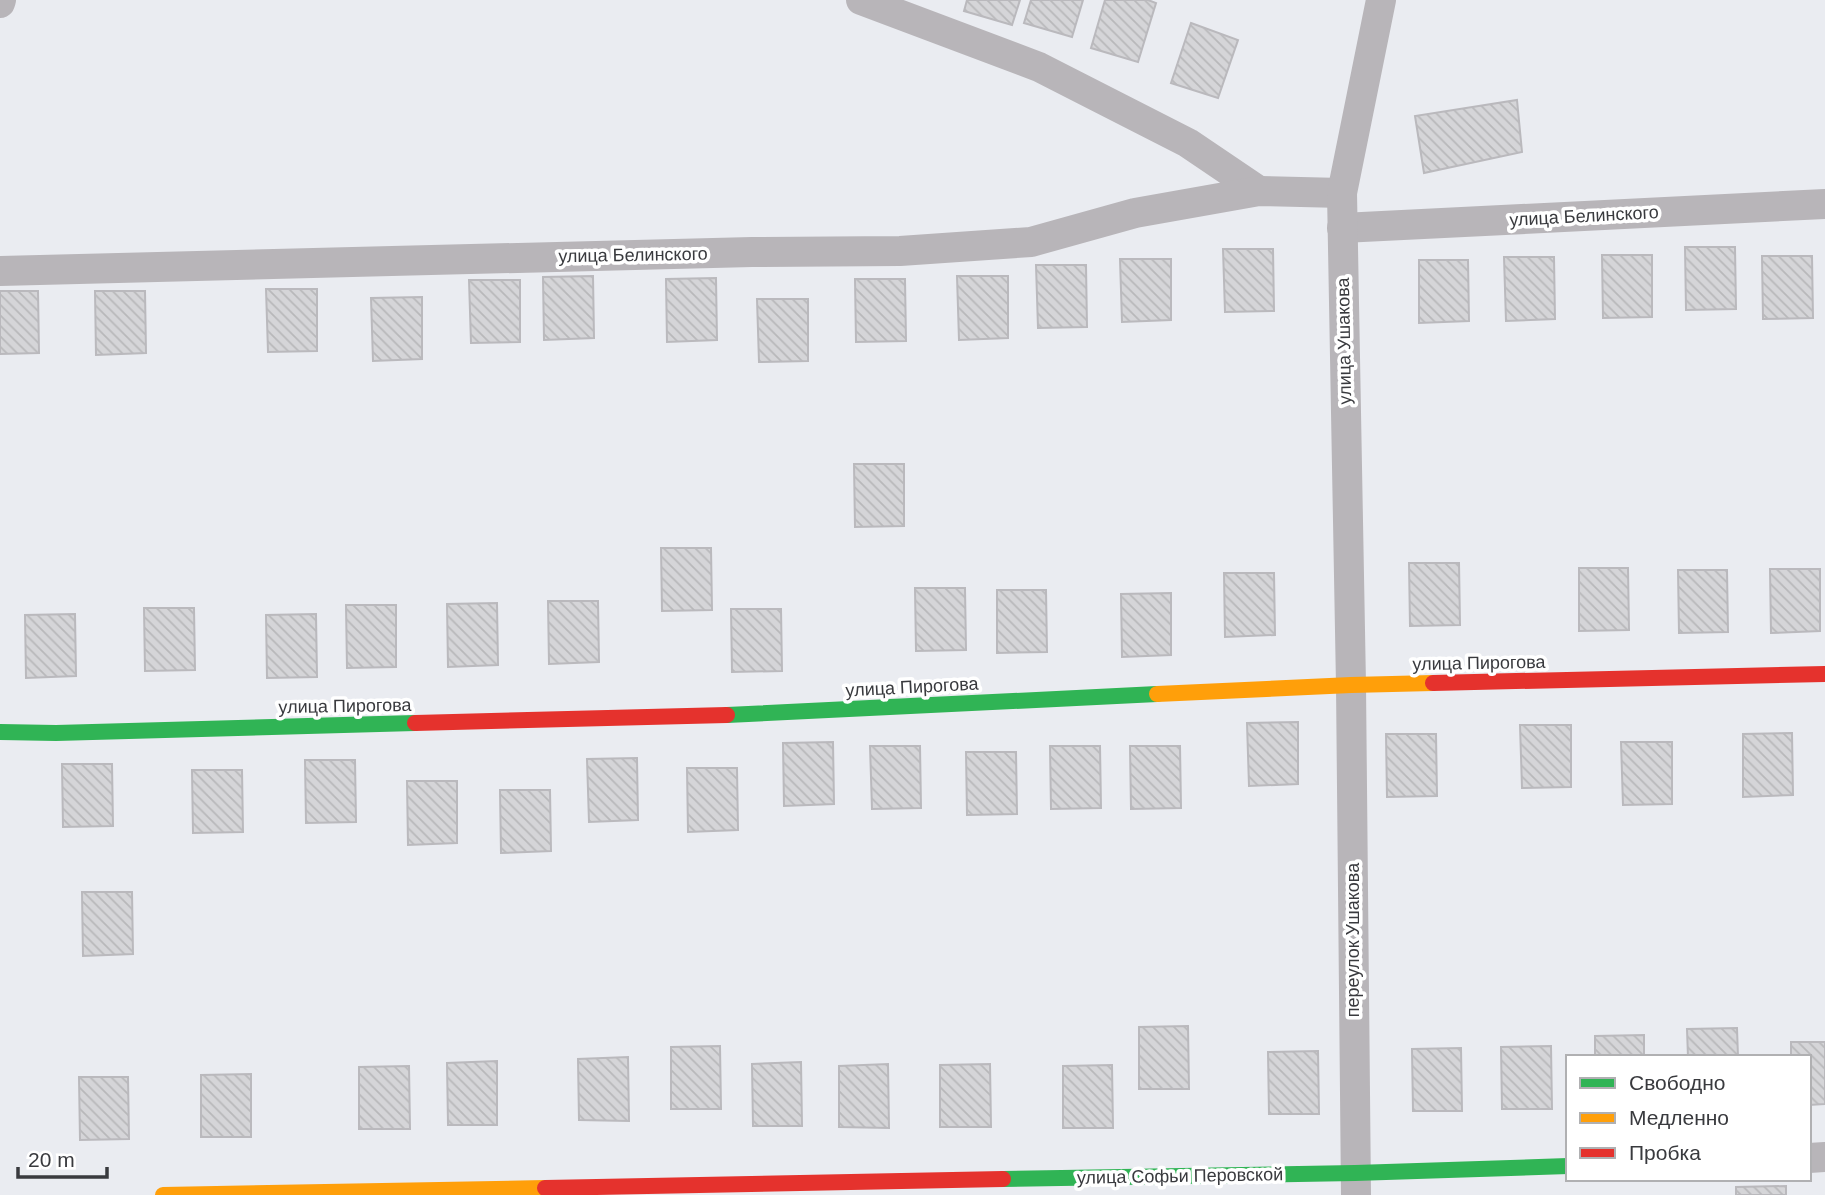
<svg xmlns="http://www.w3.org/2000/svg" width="1825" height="1195" viewBox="0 0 1825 1195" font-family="Helvetica,sans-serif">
  <defs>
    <pattern id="building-back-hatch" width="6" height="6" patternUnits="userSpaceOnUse" patternTransform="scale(1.75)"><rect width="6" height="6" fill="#d5d5d8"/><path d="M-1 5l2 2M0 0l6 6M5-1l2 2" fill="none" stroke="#b8b8ba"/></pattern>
  </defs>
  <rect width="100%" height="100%" fill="#eaecf1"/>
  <g fill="url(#building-back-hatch)" stroke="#bab9bd" stroke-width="2">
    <path d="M 967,0 L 1020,0 L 1012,25 L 964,11 Z"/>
    <path d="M 1031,0 L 1083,0 L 1072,37 L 1024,23 Z"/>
    <path d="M 1105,0 L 1148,0 L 1156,3 L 1138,62 L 1091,48 Z"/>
    <path d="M 1191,23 L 1238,40 L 1218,98 L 1171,83 Z"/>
    <path d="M 1517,100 L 1522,152 L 1424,173 L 1415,116 Z"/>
    <path d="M 1685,247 L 1735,247 L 1736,309 L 1686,310 Z"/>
    <path d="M 1223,249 L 1273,249 L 1274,311 L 1225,312 Z"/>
    <path d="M 1602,255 L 1652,255 L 1652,317 L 1603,318 Z"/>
    <path d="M 1762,256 L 1812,256 L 1813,318 L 1763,319 Z"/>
    <path d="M 1504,257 L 1554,257 L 1555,319 L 1506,321 Z"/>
    <path d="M 1120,259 L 1171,259 L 1171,320 L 1122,322 Z"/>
    <path d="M 1419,260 L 1468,260 L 1469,321 L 1419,323 Z"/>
    <path d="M 1036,265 L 1086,265 L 1087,327 L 1038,328 Z"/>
    <path d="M 593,276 L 594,338 L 544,340 L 543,277 Z"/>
    <path d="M 957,276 L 1008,276 L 1008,338 L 959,340 Z"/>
    <path d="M 716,278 L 717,340 L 667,342 L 666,279 Z"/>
    <path d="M 855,279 L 905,279 L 906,341 L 856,342 Z"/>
    <path d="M 469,280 L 520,280 L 520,342 L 471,343 Z"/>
    <path d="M 266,289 L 317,289 L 317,351 L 268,352 Z"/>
    <path d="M 0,291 L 38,291 L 39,353 L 0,354 Z"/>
    <path d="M 95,291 L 145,291 L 146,353 L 96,355 Z"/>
    <path d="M 422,297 L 422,359 L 373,361 L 371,298 Z"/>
    <path d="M 757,299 L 808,299 L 808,361 L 759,362 Z"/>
    <path d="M 854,464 L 904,464 L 904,526 L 855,527 Z"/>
    <path d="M 661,548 L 711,548 L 712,610 L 662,611 Z"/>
    <path d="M 1409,563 L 1459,563 L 1460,625 L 1410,626 Z"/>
    <path d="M 1579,568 L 1628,568 L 1629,630 L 1579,631 Z"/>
    <path d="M 1770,569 L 1820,569 L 1820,631 L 1771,633 Z"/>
    <path d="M 1678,570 L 1727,570 L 1728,632 L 1679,633 Z"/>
    <path d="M 1224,573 L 1274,573 L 1275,635 L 1225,637 Z"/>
    <path d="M 915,588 L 965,588 L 966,650 L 916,651 Z"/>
    <path d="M 997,590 L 1046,590 L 1047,652 L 997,653 Z"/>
    <path d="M 1171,593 L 1171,655 L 1122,657 L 1121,594 Z"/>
    <path d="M 548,601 L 598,601 L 599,662 L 549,664 Z"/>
    <path d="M 497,603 L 498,665 L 448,667 L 447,604 Z"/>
    <path d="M 346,605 L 396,605 L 396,667 L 347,668 Z"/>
    <path d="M 144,608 L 194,608 L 195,670 L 145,671 Z"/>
    <path d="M 731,609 L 781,609 L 782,671 L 732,672 Z"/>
    <path d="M 75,614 L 76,676 L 26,678 L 25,615 Z"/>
    <path d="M 316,614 L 317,677 L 267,678 L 266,615 Z"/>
    <path d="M 1298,722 L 1298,784 L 1249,786 L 1247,723 Z"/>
    <path d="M 1520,725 L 1571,725 L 1571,787 L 1522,788 Z"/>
    <path d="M 1792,733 L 1793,795 L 1743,797 L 1743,734 Z"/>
    <path d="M 1386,734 L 1436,734 L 1437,796 L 1387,797 Z"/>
    <path d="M 833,742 L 834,804 L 784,806 L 783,743 Z"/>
    <path d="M 1621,742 L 1672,742 L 1672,804 L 1623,805 Z"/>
    <path d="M 870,746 L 920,746 L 921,808 L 872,809 Z"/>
    <path d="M 1050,746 L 1100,746 L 1101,808 L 1051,809 Z"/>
    <path d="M 1130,746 L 1180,746 L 1181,808 L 1131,809 Z"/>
    <path d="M 966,752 L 1016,752 L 1017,814 L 967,815 Z"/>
    <path d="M 637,758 L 638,820 L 589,822 L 587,759 Z"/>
    <path d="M 305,760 L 355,760 L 356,822 L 306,823 Z"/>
    <path d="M 62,764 L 112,764 L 113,826 L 63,827 Z"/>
    <path d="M 687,768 L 737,768 L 738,830 L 688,832 Z"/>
    <path d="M 192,770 L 242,770 L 243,832 L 193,833 Z"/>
    <path d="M 407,781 L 457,781 L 457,843 L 408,845 Z"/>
    <path d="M 500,790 L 550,790 L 551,851 L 501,853 Z"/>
    <path d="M 82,892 L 132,892 L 133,954 L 83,956 Z"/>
    <path d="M 1188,1026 L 1189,1089 L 1139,1089 L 1139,1027 Z"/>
    <path d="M 1737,1028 L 1738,1057 L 1688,1057 L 1687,1029 Z"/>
    <path d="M 1644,1035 L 1644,1057 L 1595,1057 L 1595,1036 Z"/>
    <path d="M 1791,1042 L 1825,1042 L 1825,1104 L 1809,1105 L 1809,1057 L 1791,1057 Z"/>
    <path d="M 720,1046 L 721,1109 L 671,1109 L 671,1047 Z"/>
    <path d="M 1551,1046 L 1552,1109 L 1502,1109 L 1501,1047 Z"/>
    <path d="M 1461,1048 L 1462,1111 L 1413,1111 L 1412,1049 Z"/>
    <path d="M 1318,1051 L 1319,1114 L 1269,1114 L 1268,1052 Z"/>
    <path d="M 628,1057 L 629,1121 L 579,1120 L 578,1059 Z"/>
    <path d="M 497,1061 L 497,1125 L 448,1125 L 447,1063 Z"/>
    <path d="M 801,1062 L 802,1126 L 753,1126 L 752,1064 Z"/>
    <path d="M 888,1064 L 889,1128 L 839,1127 L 839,1066 Z"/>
    <path d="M 990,1064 L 991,1127 L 940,1127 L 940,1065 Z"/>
    <path d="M 1112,1065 L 1113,1128 L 1063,1128 L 1063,1066 Z"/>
    <path d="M 409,1066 L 410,1129 L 359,1129 L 359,1067 Z"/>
    <path d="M 251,1074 L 251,1137 L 201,1137 L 201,1075 Z"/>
    <path d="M 79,1077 L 128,1077 L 129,1139 L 80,1140 Z"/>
    <path d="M 1786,1186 L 1786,1195 L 1736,1195 L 1736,1187 Z"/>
  </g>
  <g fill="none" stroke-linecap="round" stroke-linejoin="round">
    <g stroke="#b8b5b9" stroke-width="30">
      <path d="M 861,0 L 1039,67 L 1188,143 L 1259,191"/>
      <path d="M 0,3 L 1,0"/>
      <path d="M 1342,228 L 1825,204"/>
      <path d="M 0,271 L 752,252 L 900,251 L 1031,242 L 1135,213 L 1259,191 L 1342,193"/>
      <path d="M 1809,1158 L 1825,1157"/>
      <path d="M 1356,1195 L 1351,685 L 1342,193 L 1381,0"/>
    </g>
    <g stroke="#30b455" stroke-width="16">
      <path d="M 727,715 L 1157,694"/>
      <path d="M 0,732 L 56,733 L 415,723"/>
      <path d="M 1003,1179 L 1355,1173 L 1568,1166"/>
    </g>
    <g stroke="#ff9f0a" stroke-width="16">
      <path d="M 1157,694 L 1351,685 L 1433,683"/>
      <path d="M 163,1195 L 545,1188"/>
    </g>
    <g stroke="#e5322d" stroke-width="16">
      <path d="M 1433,683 L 1825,674"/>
      <path d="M 415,723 L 727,715"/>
      <path d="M 545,1188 L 1003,1179"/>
    </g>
  </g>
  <g text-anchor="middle" stroke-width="7" stroke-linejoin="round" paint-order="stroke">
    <g font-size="18" fill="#393a3e" stroke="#fff">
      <text transform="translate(1584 216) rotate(-3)" y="6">улица Белинского</text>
      <text transform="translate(633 255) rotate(-1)" y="6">улица Белинского</text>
      <text transform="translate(1344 341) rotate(-91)" y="6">улица Ушакова</text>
      <text transform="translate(1479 663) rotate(-1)" y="6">улица Пирогова</text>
      <text transform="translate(912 687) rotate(-3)" y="6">улица Пирогова</text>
      <text transform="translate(345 706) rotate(-1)" y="6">улица Пирогова</text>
      <text transform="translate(1353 940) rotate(-90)" y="6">переулок Ушакова</text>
      <text transform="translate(1180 1176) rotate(-1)" y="6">улица Софьи Перовской</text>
    </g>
  </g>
  <rect x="1566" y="1055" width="245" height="126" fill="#ffffff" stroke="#b0b0b2" stroke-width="2"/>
  <rect x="1580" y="1078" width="35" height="10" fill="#30b455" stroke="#b0b0b2" stroke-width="2"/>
  <text x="1629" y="1090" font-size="21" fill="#393a3e">Свободно</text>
  <rect x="1580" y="1113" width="35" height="10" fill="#ff9f0a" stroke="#b0b0b2" stroke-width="2"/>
  <text x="1629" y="1125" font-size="21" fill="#393a3e">Медленно</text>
  <rect x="1580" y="1148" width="35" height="10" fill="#e5322d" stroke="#b0b0b2" stroke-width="2"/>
  <text x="1629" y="1160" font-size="21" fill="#393a3e">Пробка</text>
  <path d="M18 1167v10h89v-10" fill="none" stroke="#393a3e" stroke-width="3.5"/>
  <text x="28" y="1167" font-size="21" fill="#393a3e" stroke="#ffffff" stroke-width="5" paint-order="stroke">20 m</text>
</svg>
